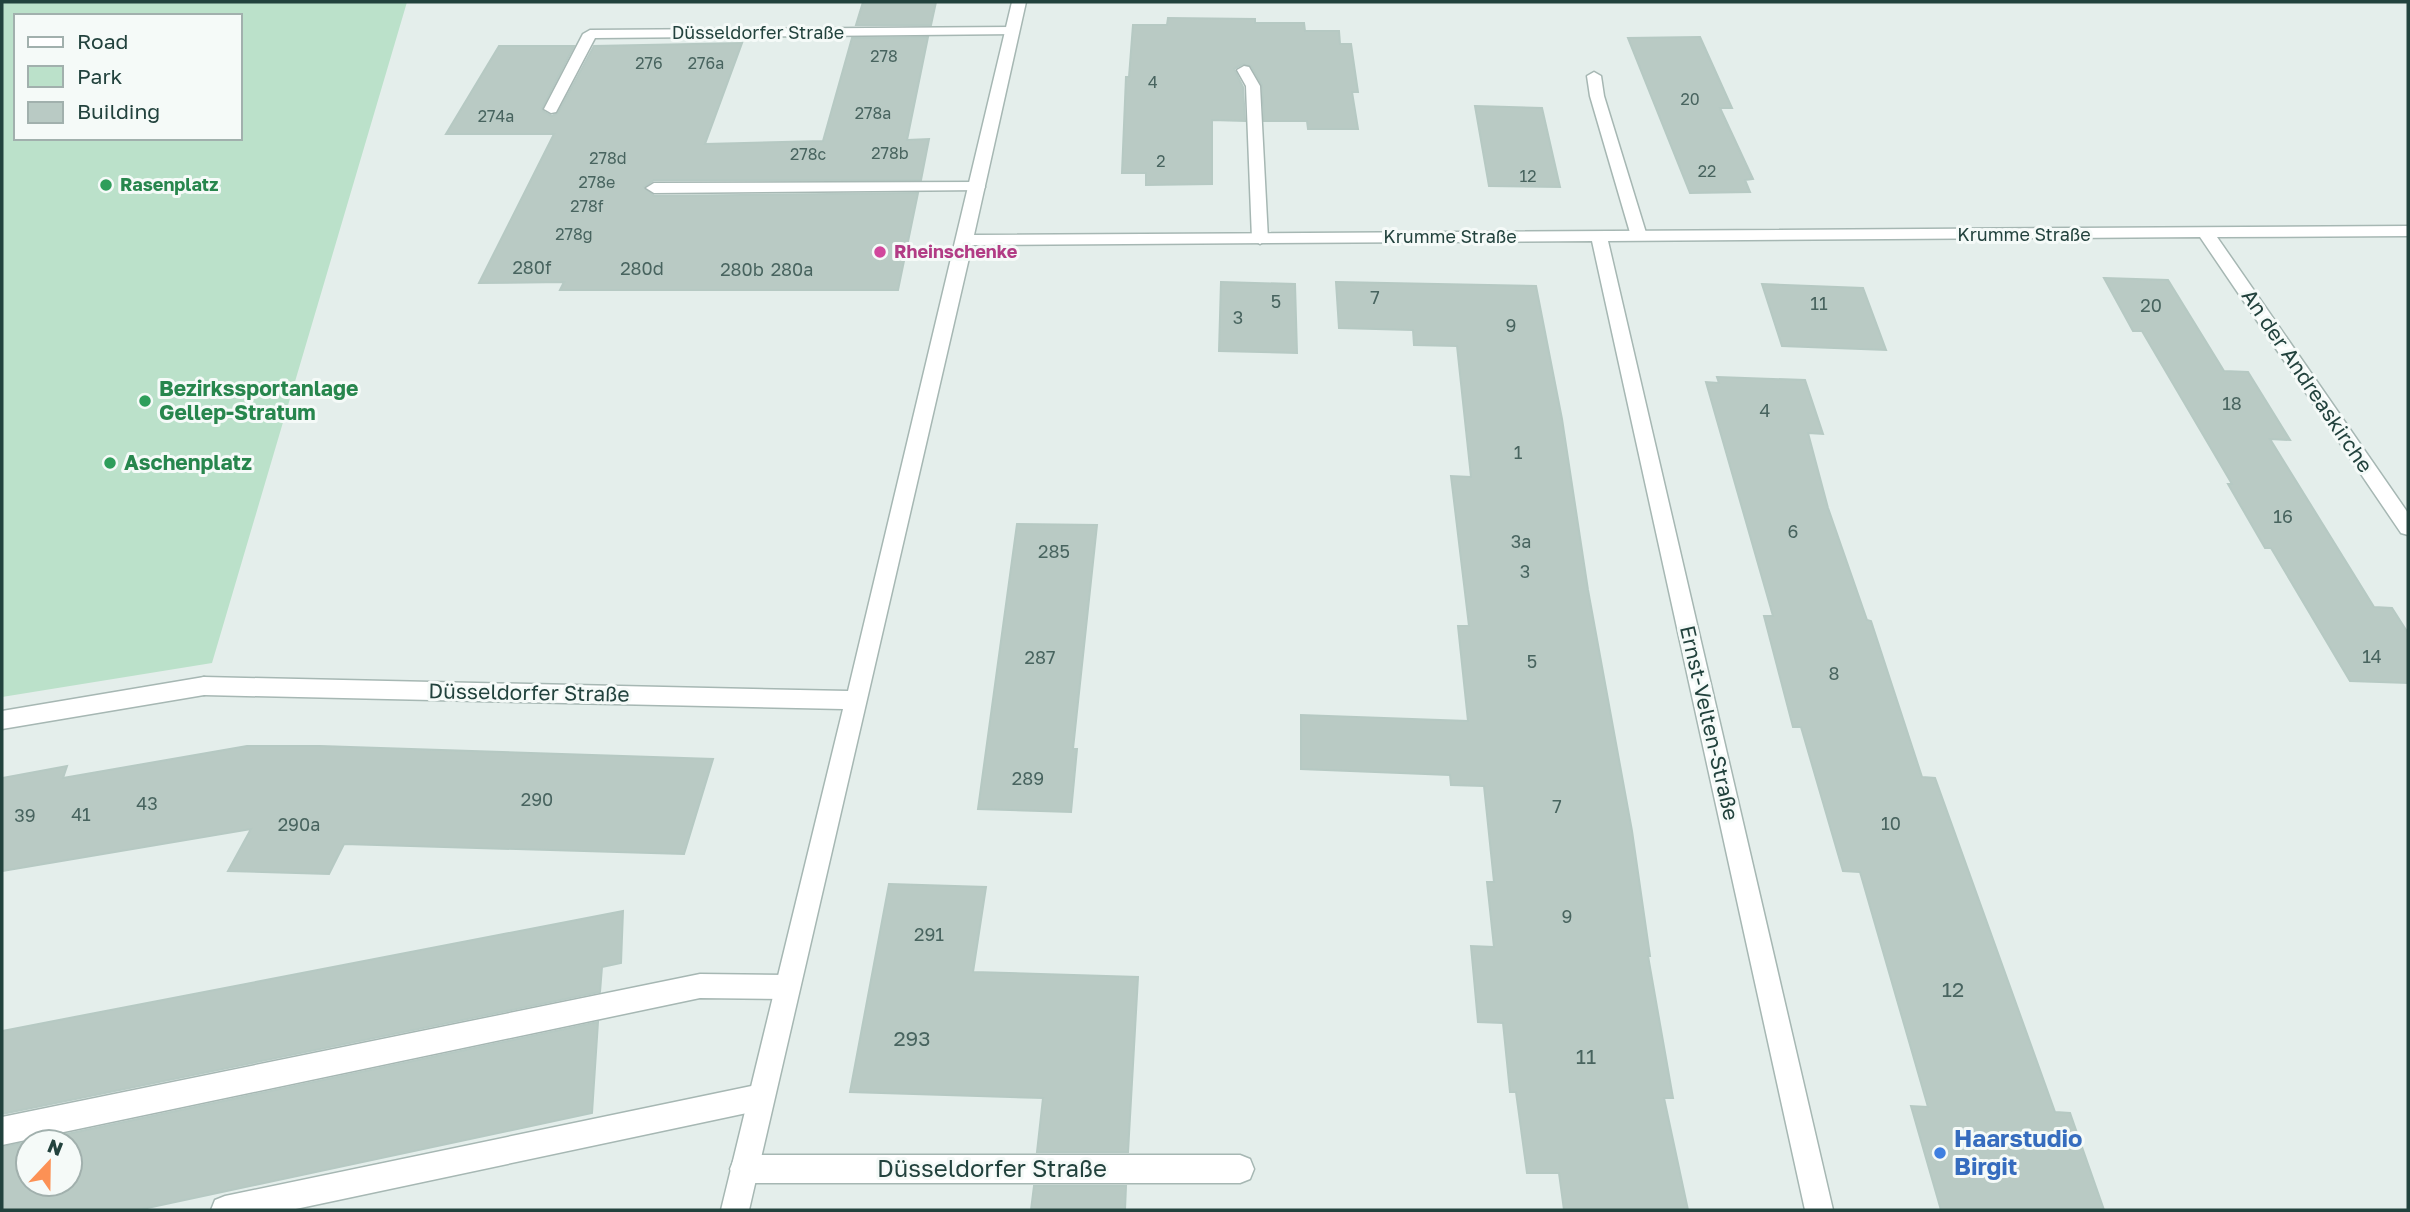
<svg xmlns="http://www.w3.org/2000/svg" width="2410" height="1212" viewBox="0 0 2410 1212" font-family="'Golos Text',sans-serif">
  <rect width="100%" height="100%" fill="#e4eeeb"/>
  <path fill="#bbe1ca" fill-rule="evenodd" d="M 2,2 L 407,2 L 212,663 L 2,697 ZM 16,16 L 240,16 L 240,138 L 16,138 Z"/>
  <g fill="#b9cac4" stroke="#b6c9c3" stroke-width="2">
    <path d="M 863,2 L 936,2 L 931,25 L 856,25 Z"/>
    <path d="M 1168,18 L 1255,19 L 1255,23 L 1304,23 L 1305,31 L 1339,31 L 1340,44 L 1351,44 L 1358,92 L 1352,92 L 1358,129 L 1308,129 L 1307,121 L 1264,121 L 1262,85 L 1251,66 L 1243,64 L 1234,69 L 1243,87 L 1245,121 L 1212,120 L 1212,184 L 1146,185 L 1146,173 L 1122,173 L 1126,77 L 1129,77 L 1133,25 L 1167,25 Z"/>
    <path d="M 928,37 L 907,140 L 929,139 L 921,180 L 654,180 L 644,187 L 654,196 L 918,193 L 898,290 L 560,290 L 564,282 L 479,283 L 554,134 L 446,134 L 499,46 L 574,46 L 542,108 L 543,111 L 552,116 L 558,113 L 594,46 L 742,43 L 705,144 L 823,141 L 852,38 Z"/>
    <path d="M 1700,37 L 1732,108 L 1720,108 L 1753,179 L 1745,180 L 1750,192 L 1690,193 L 1628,38 Z"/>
    <path d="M 1475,106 L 1542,108 L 1560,187 L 1489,186 Z"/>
    <path d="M 2104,278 L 2168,280 L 2224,371 L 2248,372 L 2290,440 L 2270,439 L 2374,607 L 2392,608 L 2408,633 L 2408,683 L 2350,681 L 2271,548 L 2265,548 L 2228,484 L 2232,484 L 2142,331 L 2133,331 Z"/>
    <path d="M 1221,282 L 1295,284 L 1297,353 L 1219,351 Z"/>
    <path d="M 1336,282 L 1536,286 L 1562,419 L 1588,590 L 1632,831 L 1650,956 L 1648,956 L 1673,1098 L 1664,1098 L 1688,1210 L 1564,1210 L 1559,1173 L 1527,1173 L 1516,1092 L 1510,1092 L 1503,1023 L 1478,1022 L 1471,946 L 1494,947 L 1487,882 L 1494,882 L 1484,786 L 1451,785 L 1450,775 L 1301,769 L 1301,715 L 1468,721 L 1458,626 L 1469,626 L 1451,476 L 1471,477 L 1457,346 L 1414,345 L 1413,330 L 1339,328 Z"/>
    <path d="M 1762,284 L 1863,288 L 1886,350 L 1782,346 Z"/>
    <path d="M 1717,377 L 1805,380 L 1823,434 L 1808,433 L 1828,508 L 1867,620 L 1871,621 L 1922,777 L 1935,778 L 2055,1112 L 2070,1113 L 2104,1210 L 1941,1210 L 1911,1106 L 1928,1107 L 1860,872 L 1843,871 L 1801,727 L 1793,727 L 1764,616 L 1773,616 L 1706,382 L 1719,383 Z"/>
    <path d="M 1017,524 L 1097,525 L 1073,749 L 1077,749 L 1071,812 L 978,809 Z"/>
    <path d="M 247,746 L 320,746 L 713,759 L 684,854 L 344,844 L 329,874 L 228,871 L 251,829 L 2,871 L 2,778 L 67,766 L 63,778 Z"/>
    <path d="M 889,884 L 986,887 L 973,972 L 1138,977 L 1128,1152 L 1037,1152 L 1043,1098 L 850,1092 Z"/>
    <path d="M 623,911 L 621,963 L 602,967 L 600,992 L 2,1114 L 2,1031 Z"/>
    <path d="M 598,1022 L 592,1113 L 138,1210 L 2,1210 L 2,1147 L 28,1142 L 28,1184 L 70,1184 L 70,1142 L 29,1142 Z"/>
    <path d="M 1034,1186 L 1126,1186 L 1125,1210 L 1031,1210 Z"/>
  </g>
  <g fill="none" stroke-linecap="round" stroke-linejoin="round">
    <defs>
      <g id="service">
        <path d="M 1012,27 L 1017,28 L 1017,34 L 595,38 L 556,112 L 551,113 L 544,109 L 583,34 L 590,30 Z"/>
        <path d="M 1244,66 L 1249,67 L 1260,86 L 1268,239 L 1260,244 L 1252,239 L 1246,86 L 1237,70 Z"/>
        <path d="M 1594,72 L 1601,76 L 1604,96 L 1647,236 L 1645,240 L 1633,240 L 1631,236 L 1590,96 L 1587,76 Z"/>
        <path d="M 977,182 L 983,184 L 985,187 L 983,190 L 654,193 L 646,188 L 654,183 Z"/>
        <path d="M 204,677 L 212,680 L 215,686 L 212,692 L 204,695 L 2,729 L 2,711 Z"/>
        <path d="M 700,974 L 787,975 L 796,978 L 800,987 L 796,996 L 787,999 L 700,998 L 2,1145 L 2,1117 Z"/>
        <path d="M 761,1084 L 771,1087 L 774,1097 L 771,1107 L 761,1110 L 291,1210 L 211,1210 L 215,1200 L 225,1196 Z"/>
        <path d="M 744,1155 L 1240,1155 L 1250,1159 L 1254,1169 L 1250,1179 L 1240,1183 L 744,1183 L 734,1179 L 730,1169 L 734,1159 Z"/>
      </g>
      <path id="minor" d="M 1012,2 L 1026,2 L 974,235 L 2408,226 L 2408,236 L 2217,237 L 2408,513 L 2408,535 L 2401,533 L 2200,237 L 1608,241 L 1833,1210 L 1805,1210 L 1592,241 L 972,245 L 749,1210 L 721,1210 L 843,709 L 204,695 L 196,692 L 193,686 L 196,680 L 204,677 L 848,691 Z"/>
    </defs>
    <use href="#service" stroke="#a6b7b3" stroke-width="3"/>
    <use href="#minor" stroke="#a6b7b3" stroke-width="3"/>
    <use href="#service" fill="#fff" fill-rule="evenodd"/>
    <use href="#minor" fill="#fff" fill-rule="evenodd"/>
  </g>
  <g fill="#2e9e5b" stroke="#f5faf8" stroke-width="2.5">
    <circle cx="106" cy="185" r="7"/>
    <circle cx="145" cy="401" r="7"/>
    <circle cx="110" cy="463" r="7"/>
  </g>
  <circle fill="#d1479c" stroke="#f5faf8" stroke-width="2.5" cx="880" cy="252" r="7"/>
  <circle fill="#3f7fe0" stroke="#f5faf8" stroke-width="2.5" cx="1940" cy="1153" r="7"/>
  <g text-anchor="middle" stroke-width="6" stroke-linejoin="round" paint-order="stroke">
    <g font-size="16" fill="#48645f">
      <text x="884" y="62">278</text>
      <text x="649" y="69">276</text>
      <text x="706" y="69">276a</text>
      <text x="1153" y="88">4</text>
      <text x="1690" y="105">20</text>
      <text x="873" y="119">278a</text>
      <text x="496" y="122">274a</text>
      <text x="890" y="159">278b</text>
      <text x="808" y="160">278c</text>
      <text x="608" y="164">278d</text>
      <text x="1161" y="167">2</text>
      <text x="1707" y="177">22</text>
      <text x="1528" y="182">12</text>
      <text x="597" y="188">278e</text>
      <text x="587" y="212">278f</text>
      <text x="574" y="240">278g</text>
    </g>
    <g font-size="18" fill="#22423d" stroke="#f5faf8">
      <text x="758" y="39">Düsseldorfer Straße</text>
      <text x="2024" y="241">Krumme Straße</text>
      <text x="1450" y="243">Krumme Straße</text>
    </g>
    <g font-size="18" font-weight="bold" fill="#27864d" stroke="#f5faf8" text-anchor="start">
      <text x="120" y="191">Rasenplatz</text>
    </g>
    <g font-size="18" font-weight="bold" fill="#b23c85" stroke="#f5faf8" text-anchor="start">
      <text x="894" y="258">Rheinschenke</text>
    </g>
    <g font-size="18" fill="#48645f">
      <text x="532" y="274">280f</text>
      <text x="642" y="275">280d</text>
      <text x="742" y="276">280b</text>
      <text x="792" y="276">280a</text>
      <text x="1375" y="304">7</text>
      <text x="1276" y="308">5</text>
      <text x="1819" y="310">11</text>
      <text x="2151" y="312">20</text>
      <text x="1238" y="324">3</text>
      <text x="1511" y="332">9</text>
      <text x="2232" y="410">18</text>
      <text x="1765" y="417">4</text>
      <text x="1518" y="459">1</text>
      <text x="2283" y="523">16</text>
      <text x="1793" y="538">6</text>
      <text x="1521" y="548">3a</text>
      <text x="1054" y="558">285</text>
      <text x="1525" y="578">3</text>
      <text x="2372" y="663">14</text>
      <text x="1040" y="664">287</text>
      <text x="1532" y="668">5</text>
      <text x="1834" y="680">8</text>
      <text x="1028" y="785">289</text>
      <text x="537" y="806">290</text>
      <text x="147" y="810">43</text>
      <text x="1557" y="813">7</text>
      <text x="81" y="821">41</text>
      <text x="25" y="822">39</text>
      <text x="1891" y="830">10</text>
      <text x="299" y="831">290a</text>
      <text x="1567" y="923">9</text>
      <text x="929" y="941">291</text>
    </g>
    <g font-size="21" fill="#22423d" stroke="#f5faf8">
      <text transform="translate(2307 381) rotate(56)" y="7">An der Andreaskirche</text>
      <text transform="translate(529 693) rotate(1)" y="7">Düsseldorfer Straße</text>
      <text transform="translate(1709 723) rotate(77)" y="7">Ernst-Velten-Straße</text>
    </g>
    <g font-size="21" font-weight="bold" fill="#27864d" stroke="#f5faf8" text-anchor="start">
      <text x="159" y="396">Bezirkssportanlage<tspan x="159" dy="24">Gellep-Stratum</tspan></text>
      <text x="124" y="470">Aschenplatz</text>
    </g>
    <g font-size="21" fill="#48645f">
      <text x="1953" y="997">12</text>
      <text x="912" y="1046">293</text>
      <text x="1586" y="1064">11</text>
    </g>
    <g font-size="24" font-weight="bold" fill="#366cbe" stroke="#f5faf8" text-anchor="start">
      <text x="1954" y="1147">Haarstudio<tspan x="1954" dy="28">Birgit</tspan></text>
    </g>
    <g font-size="24" fill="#22423d" stroke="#f5faf8">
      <text x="992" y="1177">Düsseldorfer Straße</text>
    </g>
  </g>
  <rect width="2410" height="1212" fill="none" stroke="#22423d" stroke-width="7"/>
  <rect x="14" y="14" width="228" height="126" fill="#f5faf8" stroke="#a1b0ad" stroke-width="2"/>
  <rect x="28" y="37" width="35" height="10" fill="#ffffff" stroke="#a1b0ad" stroke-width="2"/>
  <text x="77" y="49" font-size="21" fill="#22423d">Road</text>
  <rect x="28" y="66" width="35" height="21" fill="#bbe1ca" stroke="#a1b0ad" stroke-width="2"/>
  <text x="77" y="84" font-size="21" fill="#22423d">Park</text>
  <rect x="28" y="102" width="35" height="21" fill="#b9cac4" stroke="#a1b0ad" stroke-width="2"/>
  <text x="77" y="119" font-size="21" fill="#22423d">Building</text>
  <g transform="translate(49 1163) rotate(22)"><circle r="33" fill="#f5faf8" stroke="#a1b0ad" stroke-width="2"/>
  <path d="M0-5L12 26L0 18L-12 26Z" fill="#fc9155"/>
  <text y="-10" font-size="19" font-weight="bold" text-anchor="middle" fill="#22423d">N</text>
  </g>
</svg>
